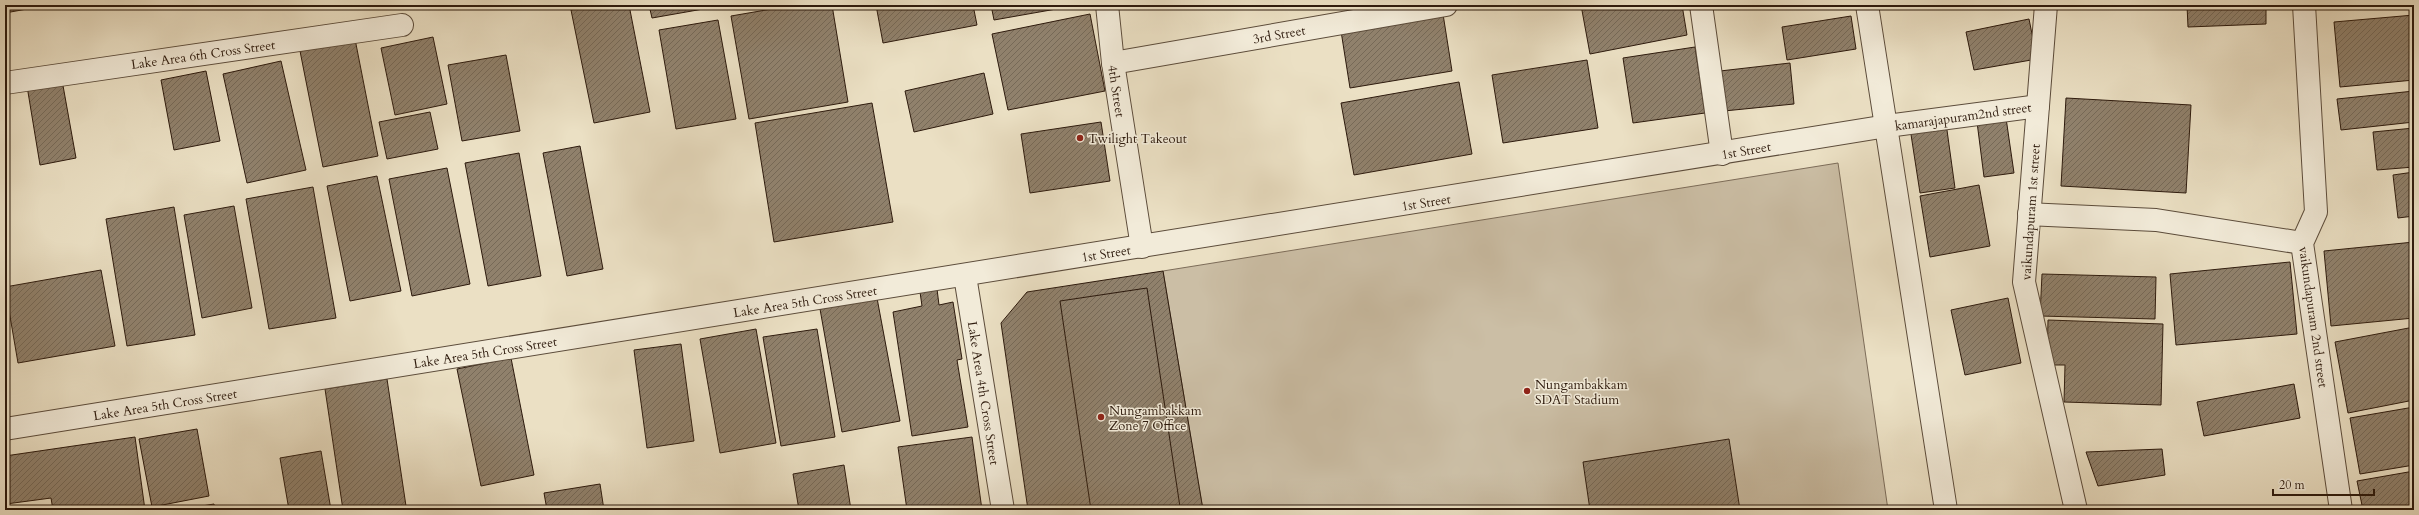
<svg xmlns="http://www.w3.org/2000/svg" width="2419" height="515" viewBox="0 0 2419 515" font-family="Cardo,serif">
  <defs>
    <pattern id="building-hatch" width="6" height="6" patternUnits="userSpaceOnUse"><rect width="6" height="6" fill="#90816c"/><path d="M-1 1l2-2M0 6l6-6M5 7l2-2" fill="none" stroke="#766957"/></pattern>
  </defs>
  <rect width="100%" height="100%" fill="#ebe0c4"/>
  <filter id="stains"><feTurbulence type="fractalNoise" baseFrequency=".005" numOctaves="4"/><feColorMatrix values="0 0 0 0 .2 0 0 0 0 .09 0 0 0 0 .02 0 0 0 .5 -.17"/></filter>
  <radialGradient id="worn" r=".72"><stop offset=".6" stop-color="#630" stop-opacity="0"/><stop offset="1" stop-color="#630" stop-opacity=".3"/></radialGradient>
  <path fill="#cbbea5" stroke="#7c6c59" d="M 1838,163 L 1888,510 L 1203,510 L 1163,271 Z"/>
  <g fill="url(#building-hatch)" stroke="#2d1a0d">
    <path d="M 5,5 L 26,5 L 27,9 L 5,13 Z"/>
    <path d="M 147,5 L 166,5 L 148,8 Z"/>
    <path d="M 594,5 L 629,5 L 650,112 L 594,123 L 571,10 Z"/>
    <path d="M 649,5 L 726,5 L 652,18 Z"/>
    <path d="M 795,5 L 832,5 L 848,102 L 749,119 L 731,16 Z"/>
    <path d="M 876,5 L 973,5 L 977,25 L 883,43 Z"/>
    <path d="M 991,5 L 1079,5 L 994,20 Z"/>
    <path d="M 1581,5 L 1682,5 L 1687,35 L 1590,54 Z"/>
    <path d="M 2187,5 L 2266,5 L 2266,24 L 2188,27 Z"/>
    <path d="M 1090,14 L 1105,91 L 1008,110 L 992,34 Z"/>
    <path d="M 1443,14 L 1452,71 L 1350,88 L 1341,31 Z"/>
    <path d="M 2414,15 L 2414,80 L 2340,87 L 2334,22 Z"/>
    <path d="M 1851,16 L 1856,49 L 1787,60 L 1782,27 Z"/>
    <path d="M 2029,19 L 2037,59 L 1974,70 L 1966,32 Z"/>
    <path d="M 718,20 L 736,119 L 676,129 L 659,30 Z"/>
    <path d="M 433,37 L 447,104 L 395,115 L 381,48 Z"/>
    <path d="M 355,39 L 378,156 L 323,167 L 300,51 Z"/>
    <path d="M 1695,47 L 1705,113 L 1633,123 L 1623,58 Z"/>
    <path d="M 506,55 L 520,131 L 462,141 L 448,65 Z"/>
    <path d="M 1587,60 L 1598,128 L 1503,143 L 1492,75 Z"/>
    <path d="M 281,61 L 306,170 L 247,183 L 223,74 Z"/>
    <path d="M 1790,63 L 1794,104 L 1724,111 L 1720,71 Z"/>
    <path d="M 206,71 L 220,141 L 174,150 L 161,80 Z"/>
    <path d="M 984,73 L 993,114 L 914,132 L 905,91 Z"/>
    <path d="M 62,80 L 76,158 L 40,165 L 27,86 Z"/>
    <path d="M 1459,82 L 1472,154 L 1354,175 L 1341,103 Z"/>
    <path d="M 2414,91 L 2414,122 L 2341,130 L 2337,99 Z"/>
    <path d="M 2066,98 L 2191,105 L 2186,193 L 2061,186 Z"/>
    <path d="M 872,103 L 893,222 L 774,242 L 755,123 Z"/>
    <path d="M 430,112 L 438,149 L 387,159 L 379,122 Z"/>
    <path d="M 2006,118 L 2014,173 L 1984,177 L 1977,122 Z"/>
    <path d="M 1101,122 L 1110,181 L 1030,193 L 1021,134 Z"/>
    <path d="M 1946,123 L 1955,188 L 1920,193 L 1910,128 Z"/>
    <path d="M 2414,128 L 2414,167 L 2377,170 L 2373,132 Z"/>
    <path d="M 580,146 L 603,269 L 567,276 L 543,153 Z"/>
    <path d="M 519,153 L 541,276 L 488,286 L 465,163 Z"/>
    <path d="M 447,168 L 470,284 L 412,296 L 389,179 Z"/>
    <path d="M 2414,172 L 2414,216 L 2398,218 L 2393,175 Z"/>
    <path d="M 377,176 L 401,291 L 350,301 L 327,186 Z"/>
    <path d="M 1979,185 L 1990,246 L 1930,257 L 1920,196 Z"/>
    <path d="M 313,187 L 336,318 L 269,329 L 246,199 Z"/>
    <path d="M 234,206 L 252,308 L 202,318 L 184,215 Z"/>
    <path d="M 174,207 L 195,335 L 127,346 L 106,219 Z"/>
    <path d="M 2414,242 L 2414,318 L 2331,326 L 2324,251 Z"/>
    <path d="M 2290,262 L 2297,334 L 2176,345 L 2170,274 Z"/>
    <path d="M 101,270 L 115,346 L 18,363 L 5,287 Z"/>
    <path d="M 1163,271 L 1203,510 L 1028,510 L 1001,323 L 1027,292 Z"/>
    <path d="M 2042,274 L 2156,277 L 2155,319 L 2040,316 Z"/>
    <path d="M 1147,288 L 1180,507 L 1160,510 L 1091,510 L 1060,301 Z"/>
    <path d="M 937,289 L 939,305 L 953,302 L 962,359 L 957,360 L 968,427 L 912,436 L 893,312 L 922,306 L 920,292 Z"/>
    <path d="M 877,298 L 900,421 L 842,432 L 820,309 Z"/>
    <path d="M 2008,298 L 2021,363 L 1965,375 L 1951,310 Z"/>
    <path d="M 2048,320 L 2163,324 L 2161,405 L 2064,402 L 2065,365 L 2047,365 Z"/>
    <path d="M 2414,327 L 2414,400 L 2348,413 L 2335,342 Z"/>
    <path d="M 756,329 L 776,443 L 720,453 L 700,339 Z"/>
    <path d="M 817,329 L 835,437 L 781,446 L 763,337 Z"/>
    <path d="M 681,344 L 694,441 L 647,448 L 634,350 Z"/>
    <path d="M 511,358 L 534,475 L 481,486 L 457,369 Z"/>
    <path d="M 387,379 L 406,506 L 383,510 L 343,510 L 325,389 Z"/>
    <path d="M 2294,384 L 2300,418 L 2204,436 L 2197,402 Z"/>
    <path d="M 2414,407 L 2414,465 L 2360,474 L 2350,418 Z"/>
    <path d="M 197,429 L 209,496 L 152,507 L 139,439 Z"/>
    <path d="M 135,437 L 145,510 L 53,510 L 51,498 L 6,504 L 5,456 Z"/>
    <path d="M 972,437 L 982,510 L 907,510 L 898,447 Z"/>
    <path d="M 1729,439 L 1740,510 L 1590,510 L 1583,462 Z"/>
    <path d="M 2162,449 L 2165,475 L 2098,486 L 2086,452 Z"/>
    <path d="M 321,451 L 331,510 L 289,510 L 280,458 Z"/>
    <path d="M 844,465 L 851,510 L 799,510 L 793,474 Z"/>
    <path d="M 2414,471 L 2414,510 L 2363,510 L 2357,481 Z"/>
    <path d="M 600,484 L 604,510 L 547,510 L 544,493 Z"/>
    <path d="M 214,504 L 215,510 L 178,510 Z"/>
  </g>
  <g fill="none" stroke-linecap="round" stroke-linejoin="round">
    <defs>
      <g id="minor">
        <path d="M 1107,5 L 1113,63 L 1142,247"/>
        <path d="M 1701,5 L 1722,154"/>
        <path d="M 1867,5 L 1946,510"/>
        <path d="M 2046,5 L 2024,282 L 2076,510"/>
        <path d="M 2304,5 L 2316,212 L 2302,243 L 2341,510"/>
        <path d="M 1113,63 L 1446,5"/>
        <path d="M 5,83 L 402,25"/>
        <path d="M 2029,214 L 2156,220 L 2302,243"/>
        <path d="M 965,276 L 1003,510"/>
        <path d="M 5,429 L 1887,126 L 2038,106"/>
      </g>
    </defs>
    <use href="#minor" stroke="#5c4c3b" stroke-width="24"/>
    <use href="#minor" stroke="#f2ebd9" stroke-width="22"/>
  </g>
  <g fill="#8f2418" stroke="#f2ebd9" stroke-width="1.5">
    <circle cx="1080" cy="138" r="4"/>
    <circle cx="1527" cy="391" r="4"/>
    <circle cx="1101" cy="417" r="4"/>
  </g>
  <g text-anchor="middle" stroke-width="3" stroke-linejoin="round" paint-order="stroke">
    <g font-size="13" fill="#2d1a0d" stroke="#f2ebd9">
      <text transform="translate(1279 34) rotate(-10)" y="5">3rd Street</text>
      <text transform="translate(203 54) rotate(-8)" y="5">Lake Area 6th Cross Street</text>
      <text transform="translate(1117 91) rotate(81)" y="5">4th Street</text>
      <text transform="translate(1963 116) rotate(-8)" y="5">kamarajapuram2nd street</text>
      <text transform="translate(1746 150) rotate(-10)" y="5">1st Street</text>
      <text transform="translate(1426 202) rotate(-9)" y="5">1st Street</text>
      <text transform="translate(2030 212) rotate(-86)" y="5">vaikundapuram 1st street</text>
      <text transform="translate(1106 253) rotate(-9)" y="5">1st Street</text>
      <text transform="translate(805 301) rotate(-9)" y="5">Lake Area 5th Cross Street</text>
      <text transform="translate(2314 317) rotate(82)" y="5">vaikundapuram 2nd street</text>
      <text transform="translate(485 352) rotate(-9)" y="5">Lake Area 5th Cross Street</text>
      <text transform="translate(984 393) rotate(81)" y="5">Lake Area 4th Cross Street</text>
      <text transform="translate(165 404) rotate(-9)" y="5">Lake Area 5th Cross Street</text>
    </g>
    <g font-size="13" fill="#2d1a0d" stroke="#f2ebd9" text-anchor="start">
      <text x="1088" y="143">Twilight Takeout</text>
      <text x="1535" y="389">Nungambakkam<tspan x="1535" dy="15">SDAT Stadium</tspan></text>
      <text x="1109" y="415">Nungambakkam<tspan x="1109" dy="15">Zone 7 Office</tspan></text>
    </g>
  </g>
  <rect width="2419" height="515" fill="none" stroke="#ebe0c4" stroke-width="20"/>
  <rect x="6" y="6" width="2407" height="503" fill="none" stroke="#2d1a0d" stroke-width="2"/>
  <rect x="10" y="10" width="2399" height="495" fill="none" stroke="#2d1a0d"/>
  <path d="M2273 489v6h101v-6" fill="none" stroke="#2d1a0d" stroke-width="2"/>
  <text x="2279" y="489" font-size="12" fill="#2d1a0d" stroke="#f2ebd9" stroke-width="3" paint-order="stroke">20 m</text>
  <rect width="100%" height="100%" filter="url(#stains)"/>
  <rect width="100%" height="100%" fill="url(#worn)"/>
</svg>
